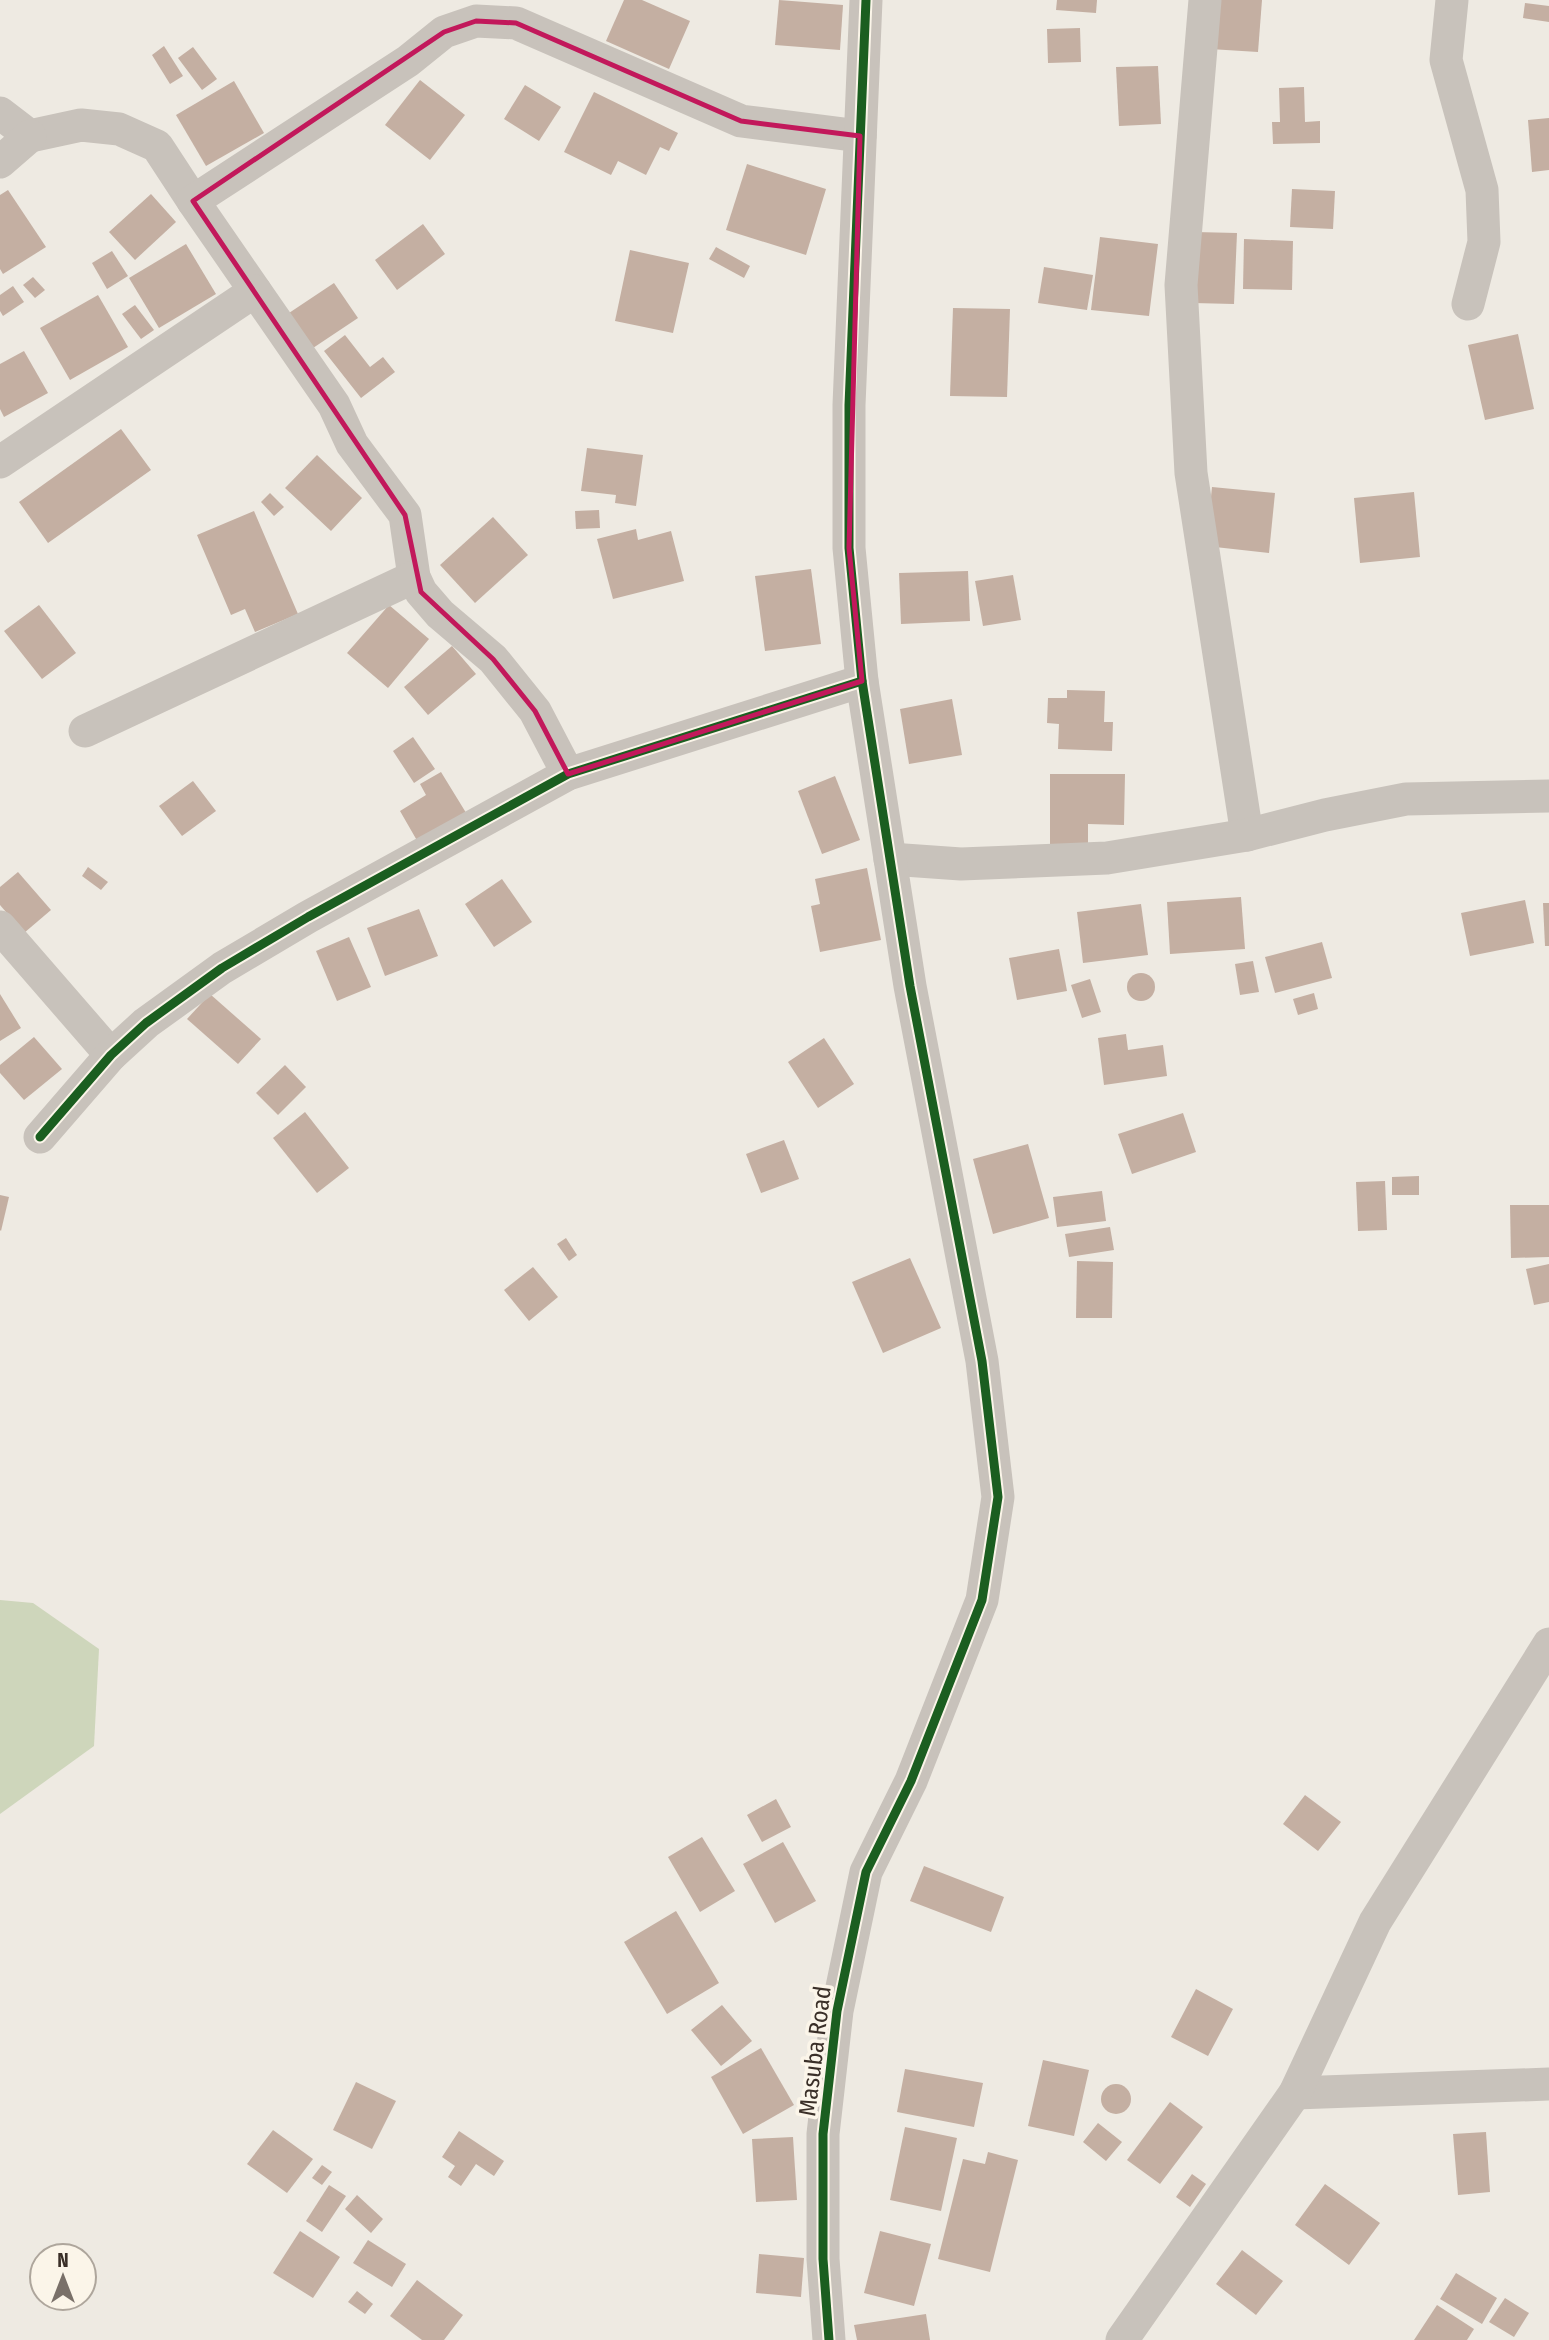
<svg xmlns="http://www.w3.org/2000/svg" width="1549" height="2340" viewBox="0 0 1549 2340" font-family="'Fira Sans Condensed',sans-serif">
  <rect width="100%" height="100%" fill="#eeeae2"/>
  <path fill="#ced6bb" d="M 0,1600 L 33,1603 L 99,1649 L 94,1746 L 0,1814 Z"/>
  <g fill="#c4afa2">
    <path d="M 624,0 L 642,0 L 690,21 L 669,69 L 606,41 Z"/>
    <path d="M 779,0 L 843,5 L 840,50 L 775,45 Z"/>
    <path d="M 1057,0 L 1097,0 L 1096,13 L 1056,10 Z"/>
    <path d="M 1213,0 L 1262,0 L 1258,52 L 1210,49 Z"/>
    <path d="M 1525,3 L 1549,6 L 1549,22 L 1523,18 Z"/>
    <path d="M 1080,28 L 1081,62 L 1048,63 L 1047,29 Z"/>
    <path d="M 164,46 L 183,76 L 170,84 L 152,55 Z"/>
    <path d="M 193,47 L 217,79 L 202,90 L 178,58 Z"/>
    <path d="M 1158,66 L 1161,124 L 1119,126 L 1116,67 Z"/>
    <path d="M 420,80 L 465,115 L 430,160 L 385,125 Z"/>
    <path d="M 234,81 L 264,133 L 206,166 L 176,115 Z"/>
    <path d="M 525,85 L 561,107 L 539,141 L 504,119 Z"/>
    <path d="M 1304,87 L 1305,122 L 1320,121 L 1320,143 L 1273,144 L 1272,122 L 1280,122 L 1279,88 Z"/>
    <path d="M 594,92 L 678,133 L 669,151 L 660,147 L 646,175 L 618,161 L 611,175 L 564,152 Z"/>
    <path d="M 1549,118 L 1549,170 L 1532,172 L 1528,120 Z"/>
    <path d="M 747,164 L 826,189 L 806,255 L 726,230 Z"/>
    <path d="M 1292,189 L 1335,191 L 1333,229 L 1290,227 Z"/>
    <path d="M 8,190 L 46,247 L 3,274 L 0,269 L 0,195 Z"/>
    <path d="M 151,194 L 176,222 L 135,260 L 109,232 Z"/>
    <path d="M 423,224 L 445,254 L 397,290 L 375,260 Z"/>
    <path d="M 1195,232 L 1237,233 L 1234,304 L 1193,303 Z"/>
    <path d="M 1100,237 L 1158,244 L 1149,316 L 1091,310 Z"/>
    <path d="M 1244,239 L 1293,241 L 1292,290 L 1243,289 Z"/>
    <path d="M 186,244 L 216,294 L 159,328 L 129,278 Z"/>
    <path d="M 716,247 L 750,266 L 744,278 L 709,259 Z"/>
    <path d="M 630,250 L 689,263 L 673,333 L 615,321 Z"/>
    <path d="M 112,251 L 128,276 L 107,289 L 92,263 Z"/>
    <path d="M 1044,267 L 1093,275 L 1087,310 L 1038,303 Z"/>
    <path d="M 33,277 L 45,290 L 35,298 L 23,285 Z"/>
    <path d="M 334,283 L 358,318 L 313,348 L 289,313 Z"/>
    <path d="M 13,286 L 24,302 L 3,316 L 0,311 L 0,295 Z"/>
    <path d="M 98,295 L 128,347 L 70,380 L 40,328 Z"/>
    <path d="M 135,305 L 154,330 L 141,339 L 122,314 Z"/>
    <path d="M 953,308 L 1010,309 L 1007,397 L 950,396 Z"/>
    <path d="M 1518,334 L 1534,409 L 1485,420 L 1468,345 Z"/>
    <path d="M 345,335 L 370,367 L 383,357 L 395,372 L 361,398 L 324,351 Z"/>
    <path d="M 24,351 L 48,393 L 4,417 L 0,409 L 0,364 Z"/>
    <path d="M 121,429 L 151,470 L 48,543 L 19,502 Z"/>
    <path d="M 587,448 L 643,455 L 636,506 L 615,503 L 616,495 L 581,491 Z"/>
    <path d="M 317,455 L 362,498 L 331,531 L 285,488 Z"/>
    <path d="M 1212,487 L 1275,493 L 1269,553 L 1206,546 Z"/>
    <path d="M 1414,492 L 1420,557 L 1360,563 L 1354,498 Z"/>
    <path d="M 270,493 L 284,507 L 274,516 L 261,502 Z"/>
    <path d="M 599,510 L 600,528 L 576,529 L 575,511 Z"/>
    <path d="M 254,511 L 298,614 L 255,632 L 245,609 L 231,615 L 197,535 Z"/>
    <path d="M 493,517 L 528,555 L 475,603 L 440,565 Z"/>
    <path d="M 636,529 L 638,540 L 671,531 L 684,581 L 613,599 L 597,539 Z"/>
    <path d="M 811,569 L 821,644 L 765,651 L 755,576 Z"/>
    <path d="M 968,571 L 970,621 L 901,624 L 899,573 Z"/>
    <path d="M 1013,575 L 1021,620 L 983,626 L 975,581 Z"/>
    <path d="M 39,605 L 76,653 L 42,679 L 4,631 Z"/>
    <path d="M 389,605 L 429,639 L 388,688 L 347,653 Z"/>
    <path d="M 452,646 L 476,674 L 428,715 L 404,687 Z"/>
    <path d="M 1067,690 L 1105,691 L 1104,722 L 1113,722 L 1112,751 L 1058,749 L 1059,724 L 1047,723 L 1048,698 L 1067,698 Z"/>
    <path d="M 952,699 L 962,755 L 909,764 L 900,709 Z"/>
    <path d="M 413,737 L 435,769 L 414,783 L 393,751 Z"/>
    <path d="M 441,772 L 468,816 L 419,844 L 400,811 L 426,795 L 420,784 Z"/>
    <path d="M 1050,774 L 1125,774 L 1124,825 L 1088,824 L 1088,844 L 1050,844 Z"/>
    <path d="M 835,776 L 860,840 L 822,854 L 798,791 Z"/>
    <path d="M 193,781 L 216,811 L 182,836 L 159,806 Z"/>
    <path d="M 88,867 L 108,882 L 101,890 L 82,876 Z"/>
    <path d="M 867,868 L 881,940 L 820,952 L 811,906 L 820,904 L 815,879 Z"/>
    <path d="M 18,872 L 51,910 L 24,933 L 0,905 L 0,887 Z"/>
    <path d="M 502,879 L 532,922 L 494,947 L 465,904 Z"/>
    <path d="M 1241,897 L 1245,949 L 1170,954 L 1167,902 Z"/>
    <path d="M 1525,900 L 1534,943 L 1470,956 L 1461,913 Z"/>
    <path d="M 1543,903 L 1549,903 L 1549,946 L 1545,946 Z"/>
    <path d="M 1141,904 L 1148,955 L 1083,963 L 1077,912 Z"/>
    <path d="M 419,909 L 438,956 L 385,976 L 367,928 Z"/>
    <path d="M 349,937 L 371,987 L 337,1001 L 316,951 Z"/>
    <path d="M 1322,942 L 1332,978 L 1275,993 L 1265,957 Z"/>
    <path d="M 1059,949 L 1067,991 L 1017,1000 L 1009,958 Z"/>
    <path d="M 1253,961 L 1259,992 L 1240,995 L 1235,964 Z"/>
    <circle cx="1141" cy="987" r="14"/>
    <path d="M 1090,979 L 1101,1012 L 1082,1018 L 1071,985 Z"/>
    <path d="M 1314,993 L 1318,1009 L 1298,1015 L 1293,999 Z"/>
    <path d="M 0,994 L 21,1028 L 0,1041 Z"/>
    <path d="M 210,994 L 261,1039 L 238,1064 L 187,1019 Z"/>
    <path d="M 1126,1034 L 1128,1050 L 1163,1045 L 1167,1076 L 1104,1085 L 1098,1038 Z"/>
    <path d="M 34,1037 L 62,1069 L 24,1100 L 0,1073 L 0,1065 Z"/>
    <path d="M 824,1038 L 854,1084 L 818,1108 L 788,1062 Z"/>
    <path d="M 285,1065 L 306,1087 L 278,1115 L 256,1093 Z"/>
    <path d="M 305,1112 L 349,1168 L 317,1193 L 273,1138 Z"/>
    <path d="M 1183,1113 L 1196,1152 L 1132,1174 L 1118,1134 Z"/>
    <path d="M 784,1140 L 799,1179 L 761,1193 L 746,1154 Z"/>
    <path d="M 1028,1144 L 1049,1218 L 993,1234 L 973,1159 Z"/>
    <path d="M 1419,1176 L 1419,1195 L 1392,1195 L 1392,1177 Z"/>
    <path d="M 1385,1181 L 1387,1230 L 1358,1231 L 1356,1182 Z"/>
    <path d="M 1102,1191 L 1106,1221 L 1057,1227 L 1053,1197 Z"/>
    <path d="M 0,1195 L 9,1197 L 1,1231 L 0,1230 Z"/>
    <path d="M 1510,1205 L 1549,1205 L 1549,1257 L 1511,1258 Z"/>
    <path d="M 1110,1227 L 1114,1250 L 1069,1257 L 1065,1234 Z"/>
    <path d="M 566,1238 L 577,1255 L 569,1261 L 557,1244 Z"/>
    <path d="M 910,1258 L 941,1328 L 883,1353 L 852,1282 Z"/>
    <path d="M 1077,1261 L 1113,1262 L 1112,1318 L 1076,1318 Z"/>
    <path d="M 1549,1264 L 1549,1302 L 1534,1305 L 1526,1269 Z"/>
    <path d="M 533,1267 L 558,1297 L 529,1321 L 504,1290 Z"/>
    <path d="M 1305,1795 L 1341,1822 L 1318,1851 L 1283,1824 Z"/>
    <path d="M 776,1799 L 791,1827 L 762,1842 L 747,1815 Z"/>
    <path d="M 702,1837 L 735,1891 L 700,1912 L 668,1857 Z"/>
    <path d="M 783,1842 L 816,1901 L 775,1923 L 743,1864 Z"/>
    <path d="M 924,1866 L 1004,1897 L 991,1932 L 910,1901 Z"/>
    <path d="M 676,1911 L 719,1983 L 667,2014 L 624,1942 Z"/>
    <path d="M 1196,1989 L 1233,2009 L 1208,2056 L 1171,2037 Z"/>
    <path d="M 722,2005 L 752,2041 L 721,2066 L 691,2030 Z"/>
    <path d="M 761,2048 L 794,2105 L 743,2134 L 711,2077 Z"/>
    <path d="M 1043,2060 L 1089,2070 L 1074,2136 L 1028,2126 Z"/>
    <path d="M 905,2069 L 983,2083 L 974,2127 L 897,2112 Z"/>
    <path d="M 356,2082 L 396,2101 L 372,2149 L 333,2130 Z"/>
    <circle cx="1116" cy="2099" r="15"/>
    <path d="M 1170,2102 L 1203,2127 L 1160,2184 L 1127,2160 Z"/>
    <path d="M 1098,2123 L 1122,2142 L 1106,2161 L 1083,2142 Z"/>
    <path d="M 905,2127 L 957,2138 L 941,2211 L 890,2200 Z"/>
    <path d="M 273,2130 L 313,2159 L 287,2193 L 247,2164 Z"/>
    <path d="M 459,2131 L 504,2161 L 494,2176 L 476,2164 L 461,2186 L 448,2177 L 455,2166 L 442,2157 Z"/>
    <path d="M 1486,2132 L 1490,2192 L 1458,2195 L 1453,2134 Z"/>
    <path d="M 793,2137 L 797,2200 L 756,2202 L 752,2139 Z"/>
    <path d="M 988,2152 L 1018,2160 L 990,2272 L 938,2259 L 963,2159 L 985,2164 Z"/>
    <path d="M 322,2165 L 332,2172 L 322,2185 L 312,2178 Z"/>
    <path d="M 1192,2174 L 1206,2184 L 1190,2207 L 1176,2197 Z"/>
    <path d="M 1325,2184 L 1380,2223 L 1349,2265 L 1295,2225 Z"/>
    <path d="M 329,2185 L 346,2196 L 322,2232 L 306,2221 Z"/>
    <path d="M 357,2195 L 383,2219 L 371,2233 L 345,2209 Z"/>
    <path d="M 300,2231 L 340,2257 L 313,2298 L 273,2273 Z"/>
    <path d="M 880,2231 L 931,2244 L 914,2306 L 864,2293 Z"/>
    <path d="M 368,2240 L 406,2264 L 392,2287 L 353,2263 Z"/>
    <path d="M 1242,2250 L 1283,2281 L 1256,2315 L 1216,2284 Z"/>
    <path d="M 759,2254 L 804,2258 L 801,2297 L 756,2293 Z"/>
    <path d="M 1456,2273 L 1497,2298 L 1482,2324 L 1440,2299 Z"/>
    <path d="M 417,2280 L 463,2315 L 444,2340 L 422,2340 L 390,2316 Z"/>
    <path d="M 357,2291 L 373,2304 L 365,2314 L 348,2302 Z"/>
    <path d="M 1505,2298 L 1529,2313 L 1514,2337 L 1489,2322 Z"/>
    <path d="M 1437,2305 L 1474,2329 L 1467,2340 L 1414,2340 Z"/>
    <path d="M 926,2314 L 930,2340 L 857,2340 L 854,2325 Z"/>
  </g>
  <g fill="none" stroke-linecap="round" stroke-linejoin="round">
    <g stroke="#c8c2bb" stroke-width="33">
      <path d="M 1205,0 L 1181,285 L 1191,473 L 1247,835"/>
      <path d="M 1452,0 L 1446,60 L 1482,190 L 1484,242 L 1468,304"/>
      <path d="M 0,113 L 30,136 L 81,125 L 119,129 L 157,146 L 193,201 L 334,405 L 352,444 L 405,515 L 414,577 L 421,592 L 440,614 L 493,659 L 535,711 L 568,774"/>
      <path d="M 0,162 L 30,136"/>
      <path d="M 193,201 L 408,61 L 444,32 L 476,21 L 516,23 L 741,121 L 860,136"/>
      <path d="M 0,462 L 255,291"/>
      <path d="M 85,731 L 414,577"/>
      <path d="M 890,859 L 961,864 L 1107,858 L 1247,835 L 1325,815 L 1406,799 L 1549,796"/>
      <path d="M 0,927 L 111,1055"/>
      <path d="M 40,1137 L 111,1055 L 146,1023 L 222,968 L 308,917 L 568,774 L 862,681"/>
      <path d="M 1295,2093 L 1549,2084"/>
      <path d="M 829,2340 L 823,2259 L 823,2134 L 837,2011 L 866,1872 L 911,1781 L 982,1600 L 998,1497 L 982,1361 L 910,986 L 862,681 L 849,548 L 849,405 L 866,0"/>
      <path d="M 1122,2340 L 1295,2093 L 1375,1922 L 1549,1644"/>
    </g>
    <defs>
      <g id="cycleway">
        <path d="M 40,1137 L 111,1055 L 146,1023 L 222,968 L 308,917 L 568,774 L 862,681"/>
        <path d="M 829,2340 L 823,2259 L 823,2134 L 837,2011 L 866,1872 L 911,1781 L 982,1600 L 998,1497 L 982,1361 L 910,986 L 862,681 L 849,548 L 849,405 L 866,0"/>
      </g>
    </defs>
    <use href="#cycleway" stroke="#fbf5e9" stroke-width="13"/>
    <use href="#cycleway" stroke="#1b5e20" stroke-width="9"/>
  </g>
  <path fill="none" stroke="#c2185b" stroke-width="5" stroke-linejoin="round" d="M 476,21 L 516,23 L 741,121 L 860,136 L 849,548 L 862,681 L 568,774 L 535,711 L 493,659 L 421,592 L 405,515 L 193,201 L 444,32 Z"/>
  <g text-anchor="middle" stroke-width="7" stroke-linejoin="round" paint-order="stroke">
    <g font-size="24" fill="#3a2f28" stroke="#fbf5e9">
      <text transform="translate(815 2051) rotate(-83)" y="8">Masuba Road</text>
    </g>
  </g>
  <g transform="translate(63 2277)"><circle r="33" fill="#fbf5e9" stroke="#aea69c" stroke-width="2"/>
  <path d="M0-5L12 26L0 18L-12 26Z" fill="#797069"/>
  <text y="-10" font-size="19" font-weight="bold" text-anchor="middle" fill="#3a2f28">N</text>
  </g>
</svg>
